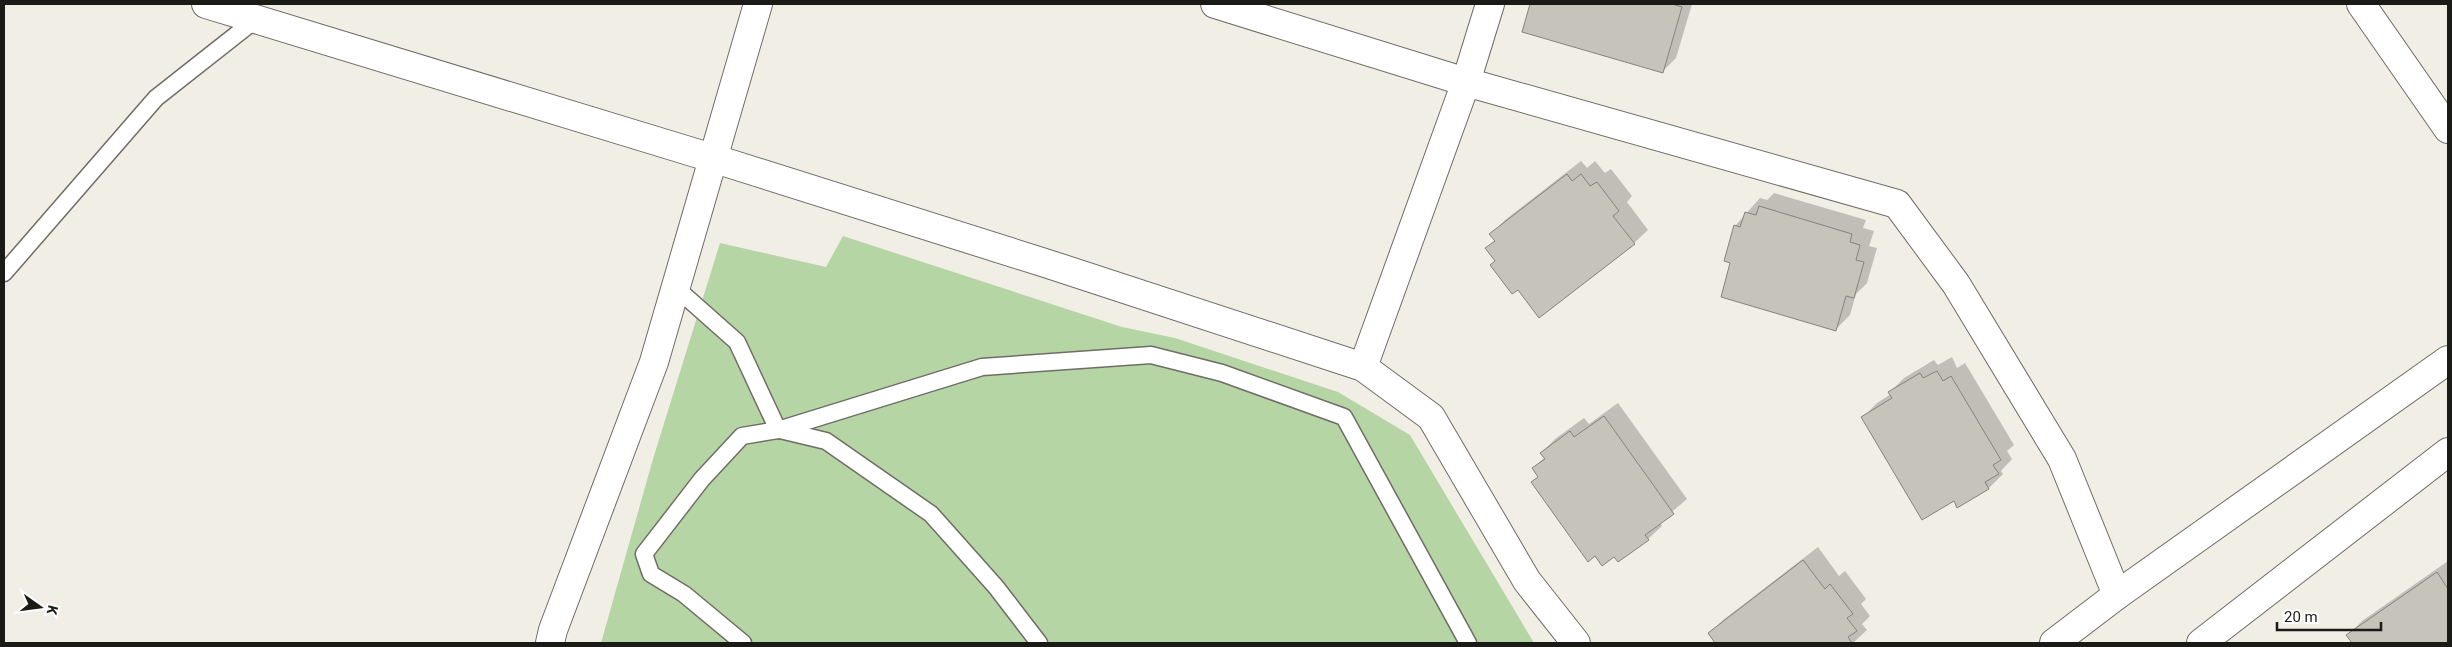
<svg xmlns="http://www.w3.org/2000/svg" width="2452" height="647" viewBox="0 0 2452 647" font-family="Roboto,sans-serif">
  <rect width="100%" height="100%" fill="#f1eee5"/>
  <path fill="#b5d5a4" d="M 843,236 L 1122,327 L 1175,338 L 1338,392 L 1410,435 L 1534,643 L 601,643 L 653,459 L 720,243 L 826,267 Z"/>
  <g fill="#0003">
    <path d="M 1531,4 L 1692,4 L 1676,58 L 1662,72 L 1523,31 Z"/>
    <path d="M 1581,161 L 1587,168 L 1595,161 L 1605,173 L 1611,169 L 1632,196 L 1627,202 L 1648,230 L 1634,243 L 1496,260 L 1487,248 L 1495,240 L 1491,234 L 1505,220 Z"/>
    <path d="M 1774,193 L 1866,220 L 1863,228 L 1874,231 L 1869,246 L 1877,248 L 1867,283 L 1856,294 L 1850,315 L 1836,329 L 1732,262 L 1735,226 L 1760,198 L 1767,200 Z"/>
    <path d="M 1952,357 L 1957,368 L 1965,363 L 2014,445 L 2007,451 L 2012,459 L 2001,471 L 2003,474 L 1989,488 L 1958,506 L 1954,500 L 1863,417 L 1877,403 L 1891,394 L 1890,392 L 1904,378 L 1934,360 L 1938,365 Z"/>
    <path d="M 1618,403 L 1687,499 L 1660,522 L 1662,526 L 1648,539 L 1539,476 L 1533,468 L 1545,457 L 1541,453 L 1555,439 L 1584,418 L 1589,424 Z"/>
    <path d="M 1818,547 L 1839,576 L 1845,571 L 1866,599 L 1861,604 L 1870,616 L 1862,624 L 1867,630 L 1853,643 L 1717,643 L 1709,634 L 1723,620 Z"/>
    <path d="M 2448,561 L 2448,643 L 2353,643 L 2348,635 L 2362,621 Z"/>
  </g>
  <g fill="#c6c3ba" stroke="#85837a">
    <path d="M 1530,4 L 1672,4 L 1682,7 L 1663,73 L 1522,32 Z"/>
    <path d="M 1567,174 L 1572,181 L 1581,174 L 1590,186 L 1597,182 L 1619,211 L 1613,216 L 1635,244 L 1539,318 L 1518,290 L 1512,294 L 1490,265 L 1495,261 L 1485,248 L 1495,241 L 1489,234 Z"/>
    <path d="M 1759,206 L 1852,234 L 1850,242 L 1860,245 L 1856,260 L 1864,262 L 1854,298 L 1846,296 L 1836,331 L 1721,297 L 1730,263 L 1724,261 L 1734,225 L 1740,227 L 1745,212 L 1756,215 Z"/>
    <path d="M 1937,371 L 1943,381 L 1951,376 L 2001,460 L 1993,465 L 1999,474 L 1985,482 L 1989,489 L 1957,508 L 1954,501 L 1922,520 L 1861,417 L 1892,398 L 1888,392 L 1920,373 L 1923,378 Z"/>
    <path d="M 1604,416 L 1674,514 L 1645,535 L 1649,540 L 1618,562 L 1614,557 L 1602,566 L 1595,556 L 1588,562 L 1531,482 L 1538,477 L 1532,468 L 1545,459 L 1540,453 L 1570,431 L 1574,437 Z"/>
    <path d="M 1803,560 L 1825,589 L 1830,584 L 1853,614 L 1847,618 L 1857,631 L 1848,637 L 1852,643 L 1715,643 L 1708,633 Z"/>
    <path d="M 2437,572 L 2448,589 L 2448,643 L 2352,643 L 2346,635 Z"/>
  </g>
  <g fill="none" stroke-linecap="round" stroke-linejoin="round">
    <defs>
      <g id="service">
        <path d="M 4,273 L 156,98 L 255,20"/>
        <path d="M 675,287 L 737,342 L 778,430"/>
        <path d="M 780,430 L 826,441 L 931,514 L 996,587 L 1039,643"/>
        <path d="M 743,643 L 684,594 L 651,574 L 644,554 L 702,479 L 742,436 L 778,430 L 982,367 L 1151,355 L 1222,373 L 1344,417 L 1468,643"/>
      </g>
      <g id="minor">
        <path d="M 1215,4 L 1466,82 L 1897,204 L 1956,284 L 2062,459 L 2117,595"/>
        <path d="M 2361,4 L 2448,129"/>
        <path d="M 1363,367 L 1466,82 L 1490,4"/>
        <path d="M 550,643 L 553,630 L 654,362 L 758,4"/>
      </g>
      <g id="tertiary">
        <path d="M 206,4 L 712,158 L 1045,263 L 1363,367 L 1431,417 L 1527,581 L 1576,643"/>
        <path d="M 2054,643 L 2117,595 L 2448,360"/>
        <path d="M 2201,643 L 2448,452"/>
      </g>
    </defs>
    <use href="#service" stroke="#6f6d65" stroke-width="19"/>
    <use href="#minor" stroke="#6f6d65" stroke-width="30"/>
    <use href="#tertiary" stroke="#6f6d65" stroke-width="30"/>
    <use href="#service" stroke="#fff" stroke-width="16"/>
    <use href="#minor" stroke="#fff" stroke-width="28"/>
    <use href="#tertiary" stroke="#fff" stroke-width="28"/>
  </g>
  <rect width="2452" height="647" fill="none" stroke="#1a1a16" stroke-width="10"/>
  <g transform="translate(40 607) rotate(104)" stroke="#ffffff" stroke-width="4" paint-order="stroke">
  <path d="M0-4L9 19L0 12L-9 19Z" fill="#1a1a16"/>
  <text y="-8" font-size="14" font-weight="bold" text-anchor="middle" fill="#1a1a16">K</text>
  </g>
  <path d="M2277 622v8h104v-8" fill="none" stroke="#1a1a16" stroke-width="2.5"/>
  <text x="2284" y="622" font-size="15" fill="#1a1a16" stroke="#ffffff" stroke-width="4" paint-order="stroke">20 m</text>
</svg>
